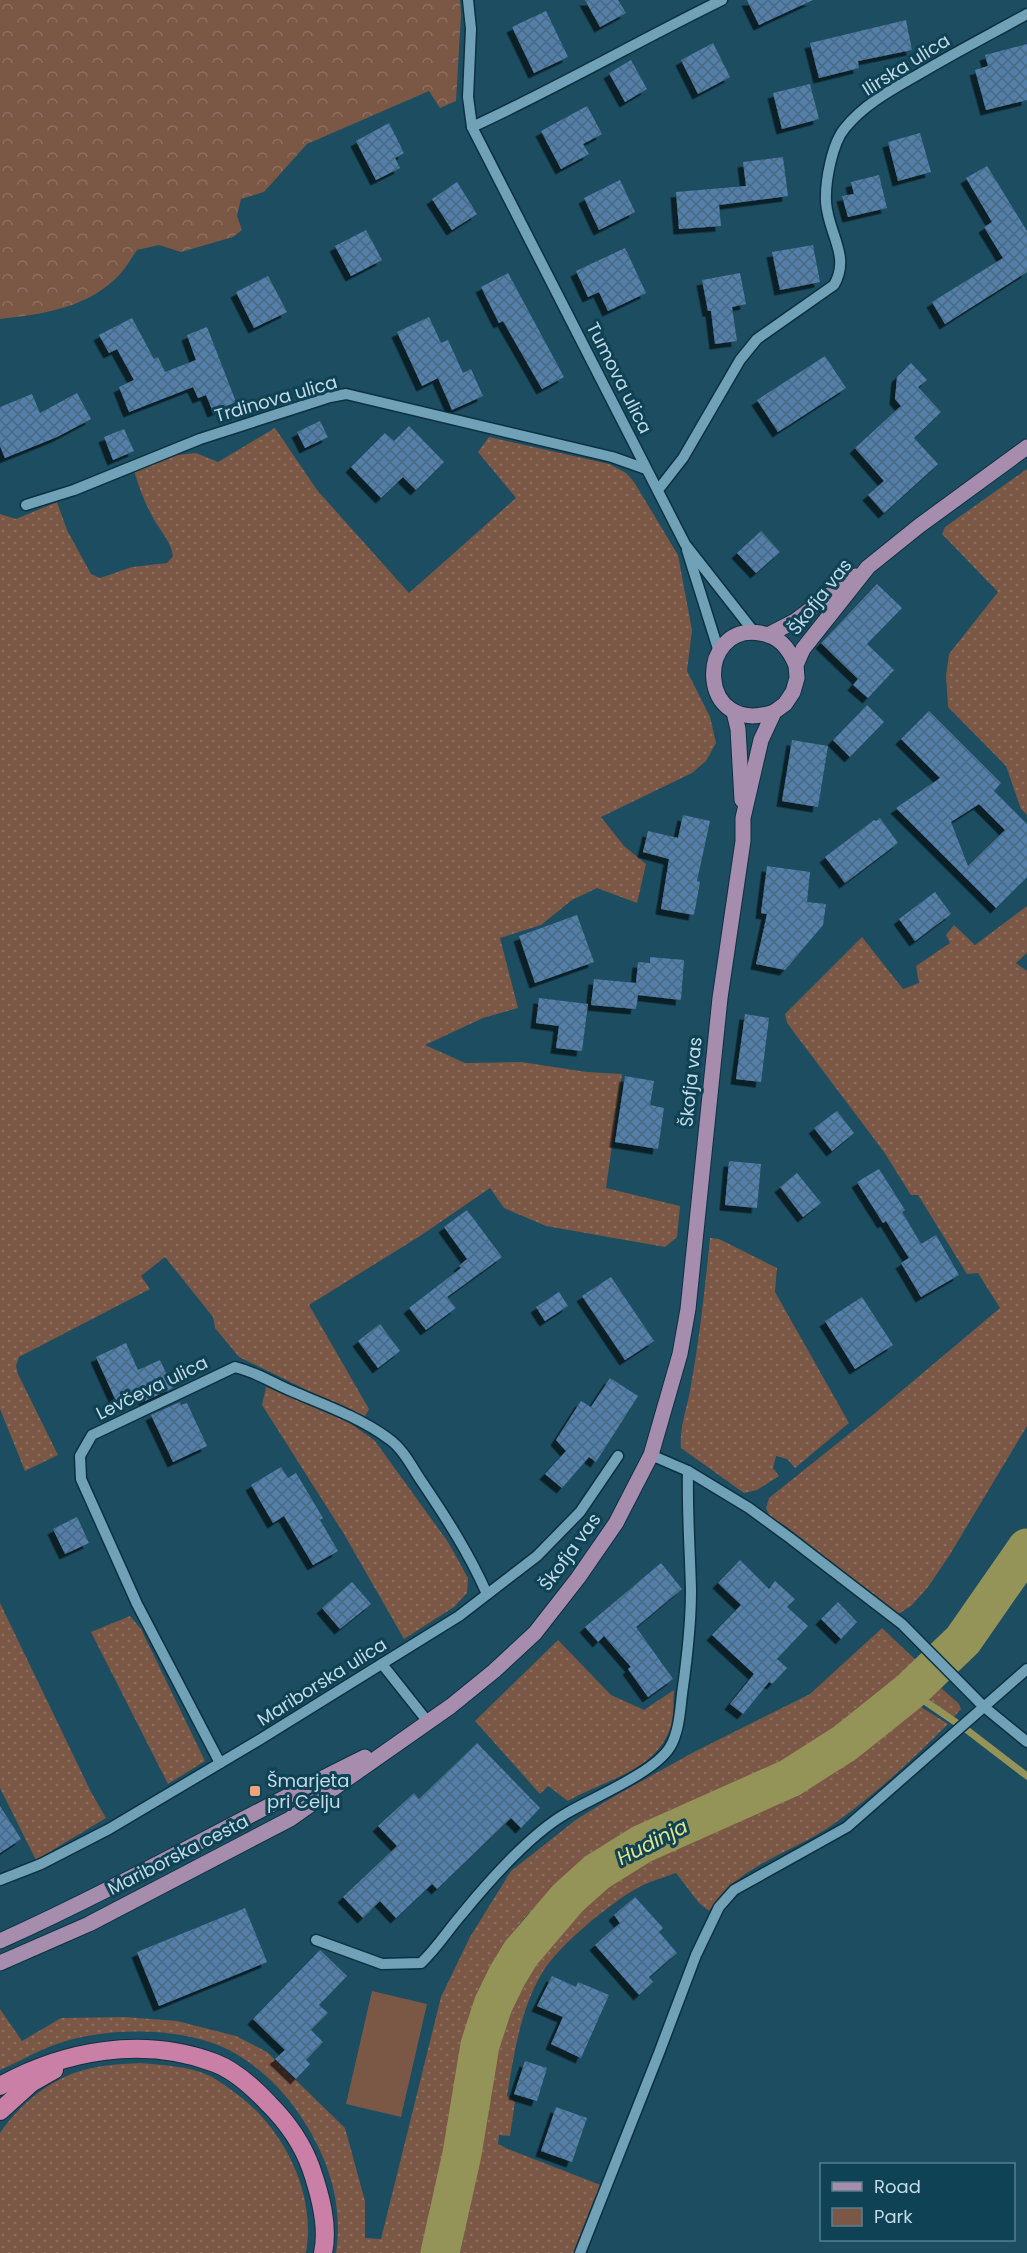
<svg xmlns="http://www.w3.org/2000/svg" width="1027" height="2253" viewBox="0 0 1027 2253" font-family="Poppins,sans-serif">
  <defs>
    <pattern id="grass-dots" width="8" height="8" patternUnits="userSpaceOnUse" patternTransform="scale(1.5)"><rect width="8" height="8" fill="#7b5745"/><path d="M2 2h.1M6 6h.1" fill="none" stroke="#8c6f60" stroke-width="1.8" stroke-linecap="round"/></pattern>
    <pattern id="forest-crowns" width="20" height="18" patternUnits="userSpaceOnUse" patternTransform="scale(1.5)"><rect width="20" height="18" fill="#7b5745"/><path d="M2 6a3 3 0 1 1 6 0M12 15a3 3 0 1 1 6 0" fill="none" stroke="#8c6f60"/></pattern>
    <pattern id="building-cross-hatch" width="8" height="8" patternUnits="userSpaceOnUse" patternTransform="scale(1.5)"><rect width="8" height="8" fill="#537fa9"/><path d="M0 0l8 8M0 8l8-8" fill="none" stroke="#496781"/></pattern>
    <filter id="shadow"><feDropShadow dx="-5.5" dy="5.5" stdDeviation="0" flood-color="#0009"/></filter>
  </defs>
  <rect width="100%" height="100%" fill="#1c4d60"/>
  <g fill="url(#grass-dots)">
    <path d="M 275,428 L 317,490 L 409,593 L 516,498 L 478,452 L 489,437 L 609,464 L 626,473 L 634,482 L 678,555 L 692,630 L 687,671 L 710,717 L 716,743 L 706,761 L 692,773 L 601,817 L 624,846 L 646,864 L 637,903 L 597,888 L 572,900 L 541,925 L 500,938 L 518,1008 L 483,1018 L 425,1045 L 465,1063 L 521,1062 L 587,1072 L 622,1074 L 606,1188 L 680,1206 L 677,1237 L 665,1247 L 546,1226 L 504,1208 L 490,1188 L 420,1236 L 309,1305 L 369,1409 L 364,1418 L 239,1357 L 215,1328 L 213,1317 L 165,1257 L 141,1276 L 150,1289 L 19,1357 L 16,1366 L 18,1374 L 58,1455 L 25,1471 L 0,1409 L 0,514 L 16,519 L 57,502 L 67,530 L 91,574 L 100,578 L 132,567 L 167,563 L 173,556 C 171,543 163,534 156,523 C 146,506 139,489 134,470 L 168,456 L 196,453 L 218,462 Z"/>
    <path d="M 1027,469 L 1027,815 L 1021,809 L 1006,766 L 948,707 L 946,676 L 949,654 L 998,592 L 942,534 L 945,527 Z"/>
    <path d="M 1027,906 L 1027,953 L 1016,963 L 1027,971 L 1027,1426 L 949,1556 L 928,1587 L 912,1605 L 897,1615 L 787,1527 L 770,1517 L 766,1508 L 769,1498 L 874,1414 L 1000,1308 L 978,1273 L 967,1274 L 918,1195 L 911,1195 L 884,1152 L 787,1023 L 785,1014 L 862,937 L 903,989 L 919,983 L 916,966 L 950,943 L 946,935 L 954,925 L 975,945 Z"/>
    <path d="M 710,1238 L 719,1239 L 777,1268 L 775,1292 L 849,1423 L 795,1468 L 787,1459 L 776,1456 L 773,1468 L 779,1476 L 757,1490 L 744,1493 L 681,1448 C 679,1427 688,1406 691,1385 C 700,1336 705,1287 710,1238 Z"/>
    <path d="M 266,1387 L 350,1423 L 375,1441 L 448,1542 L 468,1578 L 467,1593 L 454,1607 L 404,1639 L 344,1534 L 262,1405 Z"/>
    <path d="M 0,1603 L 91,1792 L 106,1818 L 36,1860 L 0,1788 Z"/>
    <path d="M 130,1616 L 141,1629 L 205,1761 L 168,1784 L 91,1632 Z"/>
    <path d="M 882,1628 L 919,1663 C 876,1701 835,1742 784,1769 C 738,1794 688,1805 640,1825 C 610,1838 583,1860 560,1883 C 545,1897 528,1912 516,1929 C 477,1981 466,2049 450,2111 L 450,2121 L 429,2253 L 336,2253 C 343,2206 330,2163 305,2123 C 287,2093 259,2065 227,2049 C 180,2026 102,2027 54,2045 C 35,2052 18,2062 0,2070 L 0,2009 L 22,2041 L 61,2018 L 125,2017 L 177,2021 L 236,2036 L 267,2052 L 345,2128 L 365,2201 L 365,2238 L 381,2239 L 441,1997 L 470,1937 L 511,1871 L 577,1819 L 613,1797 L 692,1753 L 810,1694 Z"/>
    <path d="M 558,1640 L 611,1695 L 644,1710 L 674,1690 C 673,1701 674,1713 672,1723 C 659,1771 606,1779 568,1801 L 548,1786 L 540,1794 L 475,1721 Z"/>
    <path d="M 940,1687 L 959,1704 L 961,1709 L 953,1718 L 927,1698 Z"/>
    <path d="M 918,1705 L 948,1724 C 913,1759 876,1794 835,1823 C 790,1855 740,1863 709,1911 L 699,1903 L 676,1873 C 663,1878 646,1882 634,1890 C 608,1905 557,1947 542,1973 C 520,2010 514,2055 507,2096 L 515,2102 L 510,2136 L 499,2135 L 498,2144 L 508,2149 L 603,2186 L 574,2253 L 460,2253 C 470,2207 480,2161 488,2115 C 493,2080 496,2042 509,2008 C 531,1950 589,1883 646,1856 C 696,1834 749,1819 797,1792 C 843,1767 878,1738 918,1705 Z"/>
    <path d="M 140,2063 C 162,2065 187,2066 208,2075 C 215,2078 221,2083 227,2087 C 280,2121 317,2189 306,2253 L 0,2253 L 0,2133 C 20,2104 50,2079 84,2070 C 102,2065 121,2064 140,2063 Z"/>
  </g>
  <path fill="url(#forest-crowns)" d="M 0,0 L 460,0 L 461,15 L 456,101 L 440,108 L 429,91 L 307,144 L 264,192 L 241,199 L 237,216 L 242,230 L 233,237 L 181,252 L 159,245 L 137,250 C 132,257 127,266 121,273 C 90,308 43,314 0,319 Z"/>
  <path fill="#7b5745" d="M 372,1991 L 427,2004 L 401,2117 L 346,2104 Z"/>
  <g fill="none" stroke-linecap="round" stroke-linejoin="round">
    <path stroke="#949358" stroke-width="7" d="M 910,1691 L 967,1730 L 1027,1776"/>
    <path stroke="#949358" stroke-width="39" d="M 440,2253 L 462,2154 L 480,2045 L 493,2005 L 507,1976 L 521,1953 L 568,1898 L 597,1872 L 642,1844 L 790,1778 L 845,1743 L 910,1691 L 963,1640 L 1027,1548"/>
  </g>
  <g fill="url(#building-cross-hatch)" fill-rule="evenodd" filter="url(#shadow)">
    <path d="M 585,0 L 618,0 L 626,13 L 600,27 Z"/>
    <path d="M 747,0 L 813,0 L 759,25 Z"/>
    <path d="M 546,11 L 568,57 L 534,73 L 512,27 Z"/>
    <path d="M 906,20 L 912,50 L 858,61 L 859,68 L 819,78 L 810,43 Z"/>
    <path d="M 713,43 L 730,77 L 698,94 L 681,60 Z"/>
    <path d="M 1027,44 L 1027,100 L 986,110 L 975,70 L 988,66 L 985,55 Z"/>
    <path d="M 631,60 L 647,89 L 625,102 L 609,73 Z"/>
    <path d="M 810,84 L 819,119 L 782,129 L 773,93 Z"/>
    <path d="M 587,106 L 602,134 L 583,144 L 589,154 L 561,169 L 541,131 Z"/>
    <path d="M 389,123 L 404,153 L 395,158 L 400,168 L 376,180 L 356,141 Z"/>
    <path d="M 920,133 L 931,172 L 898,181 L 888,142 Z"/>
    <path d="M 783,157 L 788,196 L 719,205 L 721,226 L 679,229 L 676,192 L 746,186 L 743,162 Z"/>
    <path d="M 987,166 L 1027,231 L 1027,272 L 945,324 L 932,302 L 1003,258 L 984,227 L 992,222 L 966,178 Z"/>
    <path d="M 879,175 L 887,208 L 848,217 L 842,196 L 854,194 L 851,182 Z"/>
    <path d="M 620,180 L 635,212 L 599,230 L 584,198 Z"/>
    <path d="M 457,182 L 477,214 L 452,230 L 432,199 Z"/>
    <path d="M 366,230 L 382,260 L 351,276 L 335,246 Z"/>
    <path d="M 813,245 L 820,282 L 780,290 L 772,252 Z"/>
    <path d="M 625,248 L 646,293 L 608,311 L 599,292 L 588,297 L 576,271 Z"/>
    <path d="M 508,273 L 564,377 L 542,389 L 503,321 L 499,323 L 481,287 Z"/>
    <path d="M 740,273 L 746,304 L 732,307 L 737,341 L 715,344 L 711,311 L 708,311 L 702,280 Z"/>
    <path d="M 268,276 L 287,312 L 254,328 L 236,292 Z"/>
    <path d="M 429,317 L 441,343 L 448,340 L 463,373 L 471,369 L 483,396 L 452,410 L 438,378 L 422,386 L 397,332 Z"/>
    <path d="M 132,318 L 154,359 L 158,357 L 165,372 L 196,360 L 187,335 L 207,327 L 236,402 L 213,412 L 206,395 L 198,398 L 193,387 L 129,412 L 119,387 L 134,380 L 117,349 L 109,353 L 99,335 Z"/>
    <path d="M 825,356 L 846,388 L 778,432 L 757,400 Z"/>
    <path d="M 911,363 L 927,380 L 918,387 L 941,412 L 914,438 L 938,464 L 884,513 L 868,495 L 884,481 L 855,448 L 901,406 L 895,399 L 897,377 Z"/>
    <path d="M 77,393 L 91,419 L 57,437 L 5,458 L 0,446 L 0,407 L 32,394 L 40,413 Z"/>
    <path d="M 320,421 L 328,437 L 305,448 L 297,432 Z"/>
    <path d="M 409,426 L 444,462 L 416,490 L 403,477 L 381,498 L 351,467 L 385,433 L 394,441 Z"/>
    <path d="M 124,429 L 134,451 L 113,460 L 104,437 Z"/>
    <path d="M 761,531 L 780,552 L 756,573 L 737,553 Z"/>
    <path d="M 877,584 L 902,608 L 867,644 L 894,670 L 868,698 L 853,685 L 858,679 L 821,643 Z"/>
    <path d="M 867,705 L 884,722 L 850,757 L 833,740 Z"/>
    <path d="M 929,711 L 1001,783 L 994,791 L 1027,824 L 1027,877 L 996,908 L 896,808 L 940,778 L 901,739 ZM 979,804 L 1005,830 L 968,866 L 951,822 Z"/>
    <path d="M 792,740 L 828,746 L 818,807 L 782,801 Z"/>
    <path d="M 683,815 L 710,821 L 697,881 L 700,882 L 694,915 L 661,909 L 669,859 L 643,852 L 648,831 L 678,838 Z"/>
    <path d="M 880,818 L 898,843 L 845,883 L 825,857 L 874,820 L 876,821 Z"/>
    <path d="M 767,866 L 810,872 L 807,902 L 826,904 L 823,925 L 785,970 L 756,964 L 767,914 L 761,913 Z"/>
    <path d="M 935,892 L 951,914 L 915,941 L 899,919 Z"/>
    <path d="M 577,915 L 594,962 L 535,983 L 519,936 Z"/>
    <path d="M 650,957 L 684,960 L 681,1000 L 638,995 L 636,1009 L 591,1005 L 594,979 L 636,983 L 638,962 L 650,963 Z"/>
    <path d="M 539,998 L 588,1004 L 582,1051 L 556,1048 L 559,1026 L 536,1023 Z"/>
    <path d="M 745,1014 L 769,1018 L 761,1082 L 736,1079 Z"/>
    <path d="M 625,1076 L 654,1081 L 650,1105 L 664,1108 L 658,1149 L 615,1142 Z"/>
    <path d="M 837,1111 L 854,1133 L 832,1151 L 814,1128 Z"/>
    <path d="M 729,1161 L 761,1164 L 757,1208 L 725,1205 Z"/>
    <path d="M 879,1169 L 905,1210 L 902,1212 L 921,1244 L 936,1235 L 959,1275 L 921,1297 L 901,1263 L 909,1258 L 886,1221 L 883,1223 L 857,1182 Z"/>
    <path d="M 797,1173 L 821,1203 L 803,1217 L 780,1187 Z"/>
    <path d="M 467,1210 L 502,1257 L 447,1297 L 456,1308 L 426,1330 L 409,1308 L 461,1268 L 459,1266 L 467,1259 L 444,1227 Z"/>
    <path d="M 611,1277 L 654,1341 L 625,1360 L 582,1296 Z"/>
    <path d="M 559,1292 L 568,1306 L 545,1321 L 536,1307 Z"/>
    <path d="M 862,1297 L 893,1345 L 855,1369 L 825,1321 Z"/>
    <path d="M 380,1324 L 400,1351 L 378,1368 L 358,1341 Z"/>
    <path d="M 126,1343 L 138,1370 L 160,1360 L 173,1388 L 145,1401 L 140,1390 L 116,1401 L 96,1357 Z"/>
    <path d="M 610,1378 L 638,1396 L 596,1462 L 589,1457 L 562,1488 L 545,1474 L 566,1451 L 556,1440 L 581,1401 L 591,1407 Z"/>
    <path d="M 180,1402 L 181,1405 L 187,1403 L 207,1446 L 173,1462 L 151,1415 Z"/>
    <path d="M 281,1467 L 288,1478 L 296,1473 L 323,1518 L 320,1520 L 338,1551 L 313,1565 L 284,1516 L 273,1523 L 251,1485 Z"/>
    <path d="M 77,1517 L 89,1543 L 65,1554 L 53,1529 Z"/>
    <path d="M 740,1560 L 769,1589 L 775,1581 L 795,1599 L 787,1607 L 808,1626 L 777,1659 L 787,1668 L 772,1684 L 769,1682 L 743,1714 L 730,1704 L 754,1674 L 712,1635 L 741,1605 L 718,1583 Z"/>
    <path d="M 661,1563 L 682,1589 L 636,1627 L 673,1679 L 648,1697 L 628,1669 L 631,1667 L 604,1636 L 598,1642 L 585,1627 Z"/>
    <path d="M 352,1582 L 371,1604 L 340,1629 L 322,1608 Z"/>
    <path d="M 838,1602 L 857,1622 L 841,1639 L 821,1619 Z"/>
    <path d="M 477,1743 L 540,1808 L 521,1828 L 511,1818 L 437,1889 L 432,1884 L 396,1918 L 380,1901 L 363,1918 L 343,1897 L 397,1846 L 378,1826 L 414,1793 L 419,1799 Z"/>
    <path d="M 0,1806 L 21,1839 L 0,1853 Z"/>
    <path d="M 635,1897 L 663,1928 L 659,1932 L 677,1953 L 649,1977 L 653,1982 L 639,1995 L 595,1945 L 620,1923 L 614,1915 Z"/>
    <path d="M 245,1908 L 267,1962 L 159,2006 L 137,1952 Z"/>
    <path d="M 320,1950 L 347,1976 L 319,2005 L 328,2013 L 311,2030 L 323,2042 L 306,2060 L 310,2064 L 296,2079 L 275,2059 L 285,2050 L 253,2019 Z"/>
    <path d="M 552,1976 L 576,1987 L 578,1982 L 609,1995 L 581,2058 L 551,2044 L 563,2017 L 537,2006 Z"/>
    <path d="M 525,2061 L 547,2068 L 537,2101 L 514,2094 Z"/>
    <path d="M 556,2107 L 587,2118 L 572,2162 L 541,2151 Z"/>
  </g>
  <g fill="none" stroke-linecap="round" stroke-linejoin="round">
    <defs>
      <g id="minor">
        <path d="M 468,0 L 471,29 L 468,97 L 472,127 L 685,544 L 754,632"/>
        <path d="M 472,127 C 557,88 638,41 722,0"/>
        <path d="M 658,490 L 683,458 L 740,360 L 757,339 L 834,285 C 851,256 828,234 826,202 C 825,182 832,143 845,128 C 864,104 893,89 919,74 C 954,53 991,34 1027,14"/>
        <path d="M 26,505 L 74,490 L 200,439 L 330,397 L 346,394 L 612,457 L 646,469"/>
        <path d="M 687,550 L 719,652"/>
        <path d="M 651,1455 L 688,1471 L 749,1508 L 790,1538 L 902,1624 L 983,1706 L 1027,1742"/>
        <path d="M 382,1664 L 428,1722"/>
        <path d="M 220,1763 L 137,1604 L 81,1479 L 80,1456 L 92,1435 L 235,1367 C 259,1373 272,1383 294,1392 C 325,1405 361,1418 389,1439 C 402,1448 411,1465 420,1479 C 445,1516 469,1553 487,1594"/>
        <path d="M 0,1880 L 41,1864 L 109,1829 L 259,1740 L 459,1616 L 537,1556 L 580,1512 L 618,1456"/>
        <path d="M 316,1940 L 382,1964 L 421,1963 C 437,1948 448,1930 462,1914 C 489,1881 530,1834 567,1813 C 594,1797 654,1773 670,1747 C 679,1732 680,1711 682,1694 C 687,1659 691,1625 691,1590 C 690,1550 687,1511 688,1471"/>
        <path d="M 580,2253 L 659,2053 L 696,1955 L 719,1907 L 734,1890 L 847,1827 L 1027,1669"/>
      </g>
      <g id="major">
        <path d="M 768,635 L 795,621 L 855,576"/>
        <path d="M 734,712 L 738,729 L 742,800"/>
        <path d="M 774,712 C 697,738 695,623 760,633 C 779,636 788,647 796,665"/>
        <path d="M 0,1941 C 124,1885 243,1817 365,1757"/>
        <path d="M 0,1963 L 89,1924 L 290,1819 L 451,1706 L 494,1671 L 535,1633 L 578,1578 L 616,1523 L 651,1455 L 680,1354 L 688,1309 L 720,998 L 743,841 L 743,818 L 761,740 L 774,712 L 785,704 L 793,692 L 797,678 L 796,665 L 803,649 L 868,567 L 919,526 L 1027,447"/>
      </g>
      <g id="highway">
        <path d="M 0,2086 C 65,2050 143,2036 215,2063 C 236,2071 254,2088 269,2104 C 288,2123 302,2143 311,2168 C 320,2194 329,2226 323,2253"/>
        <path d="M 0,2111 L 31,2083 L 54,2070"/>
      </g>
    </defs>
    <use href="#minor" stroke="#0c3140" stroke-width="13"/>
    <use href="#major" stroke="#0c3140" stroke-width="17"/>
    <use href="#highway" stroke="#0c3140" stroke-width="20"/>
    <use href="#minor" stroke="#71a1b7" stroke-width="10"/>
    <use href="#major" stroke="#a68dad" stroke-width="15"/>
    <use href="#highway" stroke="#ca7fa6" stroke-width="18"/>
  </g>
  <rect fill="#f0a27a" stroke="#0f4255" stroke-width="2" x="249" y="1785" width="12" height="12" rx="3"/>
  <g text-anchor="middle" stroke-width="6" stroke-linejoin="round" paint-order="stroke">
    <g font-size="18" fill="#c2dbe6" stroke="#0f4255">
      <text transform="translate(906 65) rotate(-32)" y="6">Ilirska ulica</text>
      <text transform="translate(619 378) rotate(63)" y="6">Tumova ulica</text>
      <text transform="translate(276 399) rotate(-16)" y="6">Trdinova ulica</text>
      <text transform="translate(820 597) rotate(-52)" y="6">Škofja vas</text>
      <text transform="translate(691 1082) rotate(-84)" y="6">Škofja vas</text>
      <text transform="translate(152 1388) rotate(-26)" y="6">Levčeva ulica</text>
      <text transform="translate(570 1552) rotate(-54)" y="6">Škofja vas</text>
      <text transform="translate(322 1682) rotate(-32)" y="6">Mariborska ulica</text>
      <text transform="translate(178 1855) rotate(-27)" y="6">Mariborska cesta</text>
    </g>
    <g font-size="18" fill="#c2dbe6" stroke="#0f4255" text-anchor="start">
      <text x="267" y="1787">Šmarjeta<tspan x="267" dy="21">pri Celju</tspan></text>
    </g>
    <g font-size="20" font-style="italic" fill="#e4e38b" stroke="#0f4255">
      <text transform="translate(652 1842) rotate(-27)" y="7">Hudinja</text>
    </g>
  </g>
  <rect x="820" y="2163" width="195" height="78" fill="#0f4255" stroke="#577f8f" stroke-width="1.5"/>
  <rect x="832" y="2182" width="30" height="9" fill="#a68dad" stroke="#577f8f" stroke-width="1.5"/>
  <text x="874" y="2193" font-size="18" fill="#c2dbe6">Road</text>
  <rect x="832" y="2208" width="30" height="18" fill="#7b5745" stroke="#577f8f" stroke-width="1.5"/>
  <text x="874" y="2223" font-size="18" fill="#c2dbe6">Park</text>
</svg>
